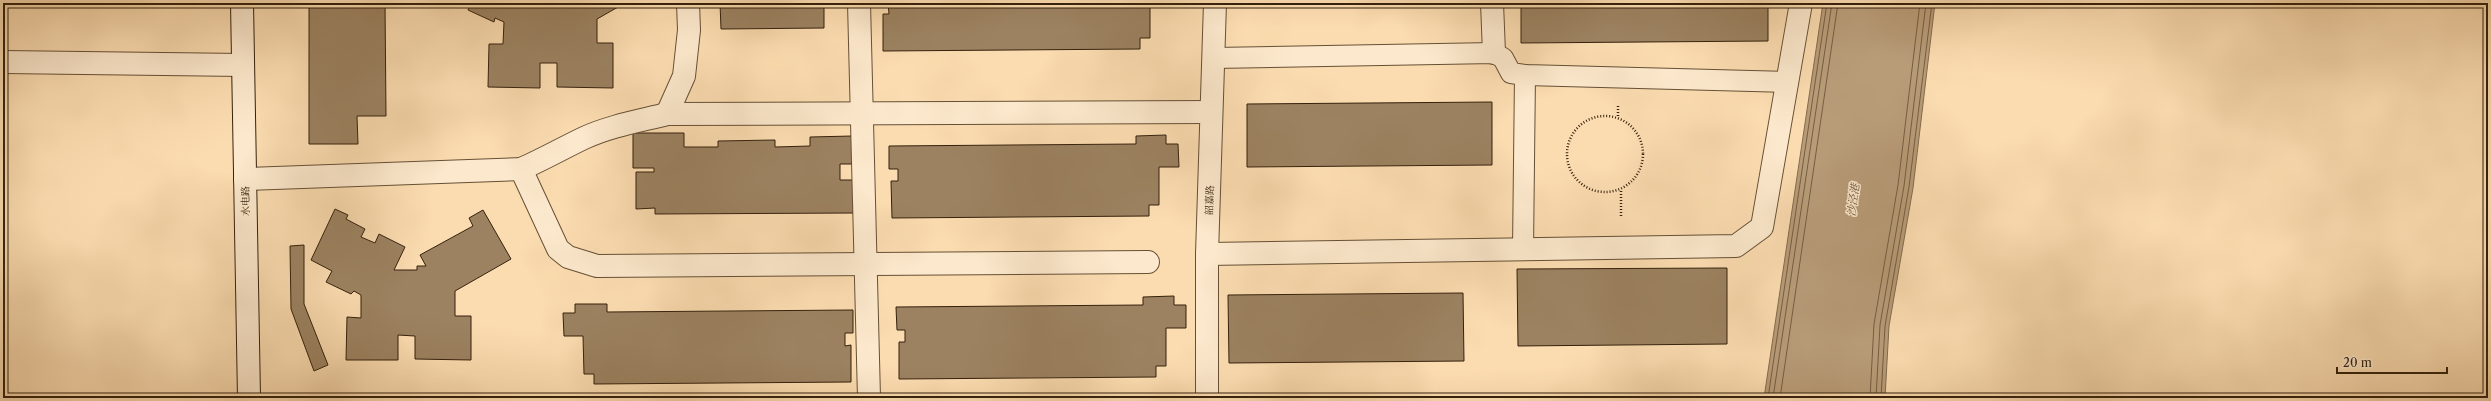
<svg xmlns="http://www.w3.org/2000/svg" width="2491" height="401" viewBox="0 0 2491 401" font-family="'Libre Caslon Text','Noto Serif SC',serif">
  <rect width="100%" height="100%" fill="#fbdcb0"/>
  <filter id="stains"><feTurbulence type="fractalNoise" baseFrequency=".005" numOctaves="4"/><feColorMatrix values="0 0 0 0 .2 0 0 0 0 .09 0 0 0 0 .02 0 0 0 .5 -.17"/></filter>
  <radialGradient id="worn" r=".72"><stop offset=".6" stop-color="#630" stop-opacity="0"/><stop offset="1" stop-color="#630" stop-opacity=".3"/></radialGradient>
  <path fill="#b89c78" stroke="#846b4d" d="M 1823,3 L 1935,3 L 1913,188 L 1889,326 L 1885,398 L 1764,398 Z"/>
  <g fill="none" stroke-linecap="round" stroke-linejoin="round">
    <g stroke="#765e42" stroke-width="1">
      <path d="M 1768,398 L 1827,3"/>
      <path d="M 1773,398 L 1832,3"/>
      <path d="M 1780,398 L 1838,3"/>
      <path d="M 1870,398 L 1874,324 L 1898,185 L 1920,3"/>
      <path d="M 1876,398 L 1880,325 L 1904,186 L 1926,3"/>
      <path d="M 1881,398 L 1885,326 L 1909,187 L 1932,3"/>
    </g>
  </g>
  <g fill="#9c8261" stroke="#35210c">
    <path d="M 309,3 L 385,3 L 386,116 L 357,116 L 358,144 L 309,144 Z"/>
    <path d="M 471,3 L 625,3 L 597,19 L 597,43 L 613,43 L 613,88 L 557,87 L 557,63 L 540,63 L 540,88 L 488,87 L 489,44 L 503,44 L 504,22 L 495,18 L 494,22 L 468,10 Z"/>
    <path d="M 720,3 L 824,3 L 824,28 L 721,29 Z"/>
    <path d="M 888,3 L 1150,3 L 1150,38 L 1140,38 L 1140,49 L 883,51 L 883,14 L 889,14 Z"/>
    <path d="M 1521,3 L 1768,3 L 1768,41 L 1521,43 Z"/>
    <path d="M 1492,102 L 1492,165 L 1247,167 L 1247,104 Z"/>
    <path d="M 633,133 L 684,133 L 684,147 L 718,147 L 718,141 L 775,140 L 775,147 L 810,146 L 810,137 L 852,136 L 852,164 L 840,164 L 840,180 L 854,180 L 854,213 L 655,214 L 655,208 L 636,209 L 636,172 L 654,172 L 654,168 L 633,168 Z"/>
    <path d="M 1166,135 L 1166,144 L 1178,144 L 1179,167 L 1159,167 L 1159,205 L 1149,205 L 1149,216 L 892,218 L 891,181 L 898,181 L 898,169 L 889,169 L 889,146 L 1136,144 L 1136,136 Z"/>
    <path d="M 335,209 L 348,215 L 346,219 L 365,229 L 361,237 L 375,243 L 379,234 L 405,247 L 394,270 L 417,270 L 417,266 L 426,266 L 420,255 L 473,226 L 469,218 L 483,210 L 511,259 L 455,291 L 455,316 L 471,316 L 471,360 L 415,359 L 415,336 L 398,335 L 398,360 L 346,360 L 347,317 L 361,318 L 361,295 L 354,291 L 351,294 L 326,282 L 332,271 L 311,260 Z"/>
    <path d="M 304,245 L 304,304 L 328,365 L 314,371 L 291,309 L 290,246 Z"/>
    <path d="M 1727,268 L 1727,344 L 1518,346 L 1517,269 Z"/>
    <path d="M 1463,293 L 1464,361 L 1229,363 L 1228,295 Z"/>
    <path d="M 1174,296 L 1174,305 L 1186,305 L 1186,328 L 1166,328 L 1166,366 L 1156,366 L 1156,377 L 899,379 L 899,342 L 905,342 L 905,330 L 897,330 L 896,307 L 1143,305 L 1143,297 Z"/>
    <path d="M 575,304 L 607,304 L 607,312 L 853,310 L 853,333 L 845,333 L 845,346 L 851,345 L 851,382 L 594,384 L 594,374 L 584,374 L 583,336 L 564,336 L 563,313 L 575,313 Z"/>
  </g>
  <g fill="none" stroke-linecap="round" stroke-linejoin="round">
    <defs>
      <g id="lane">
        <path d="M 1214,58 L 1494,53 L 1503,58 L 1511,73 L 1525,75 L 1788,82"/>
        <path d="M 1523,249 L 1525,75"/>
      </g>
      <g id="street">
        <path d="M 859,3 L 869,398"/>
        <path d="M 1492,3 L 1494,53"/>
        <path d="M 3,62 L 243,65"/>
        <path d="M 667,114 L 684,76 L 689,30 L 688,3"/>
        <path d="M 521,169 L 558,249 L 568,257 L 597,266 L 1148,262"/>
        <path d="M 245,179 L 521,169 C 542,160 563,148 584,138 C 610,126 639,121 667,114 L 1211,112"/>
        <path d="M 1207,254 L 1736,246 L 1762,227 L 1801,3"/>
        <path d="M 1207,398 L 1207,254 L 1215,3"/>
      </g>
      <path id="secondary" d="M 242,3 L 249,398"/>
    </defs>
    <use href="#lane" stroke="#665035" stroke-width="22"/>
    <use href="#street" stroke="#665035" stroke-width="24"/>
    <use href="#secondary" stroke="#35210c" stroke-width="24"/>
    <g stroke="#35210c" stroke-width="2.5" stroke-dasharray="1 2" stroke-linecap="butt">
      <path d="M 1618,106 L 1618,117"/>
      <circle cx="1605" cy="154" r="38"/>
      <path d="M 1621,216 L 1621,189"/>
    </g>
    <use href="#lane" stroke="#fce8cc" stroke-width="20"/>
    <use href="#street" stroke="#fce8cc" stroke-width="22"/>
    <use href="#secondary" stroke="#fce8cc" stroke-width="22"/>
  </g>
  <g text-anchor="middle" stroke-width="3" stroke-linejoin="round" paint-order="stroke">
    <g font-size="10" fill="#35210c" stroke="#fce8cc">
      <text transform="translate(1209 200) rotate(-88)" y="4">韶嘉路</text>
      <text transform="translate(245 201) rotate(-91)" y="4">水电路</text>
    </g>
    <g font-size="11" font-style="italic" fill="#634c32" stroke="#fce8cc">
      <text transform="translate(1853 200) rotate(-83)" y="4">沙泾港</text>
    </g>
  </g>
  <rect width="2491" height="401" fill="none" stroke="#fbdcb0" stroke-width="16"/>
  <rect x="4" y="4" width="2483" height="393" fill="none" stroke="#35210c" stroke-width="2"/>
  <rect x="8" y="8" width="2475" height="385" fill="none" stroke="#35210c"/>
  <path d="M2337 367v6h110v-6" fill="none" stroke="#35210c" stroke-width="2"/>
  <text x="2343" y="367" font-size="12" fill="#35210c" stroke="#fce8cc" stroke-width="3" paint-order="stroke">20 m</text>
  <rect width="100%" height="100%" filter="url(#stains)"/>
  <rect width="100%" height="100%" fill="url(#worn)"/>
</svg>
